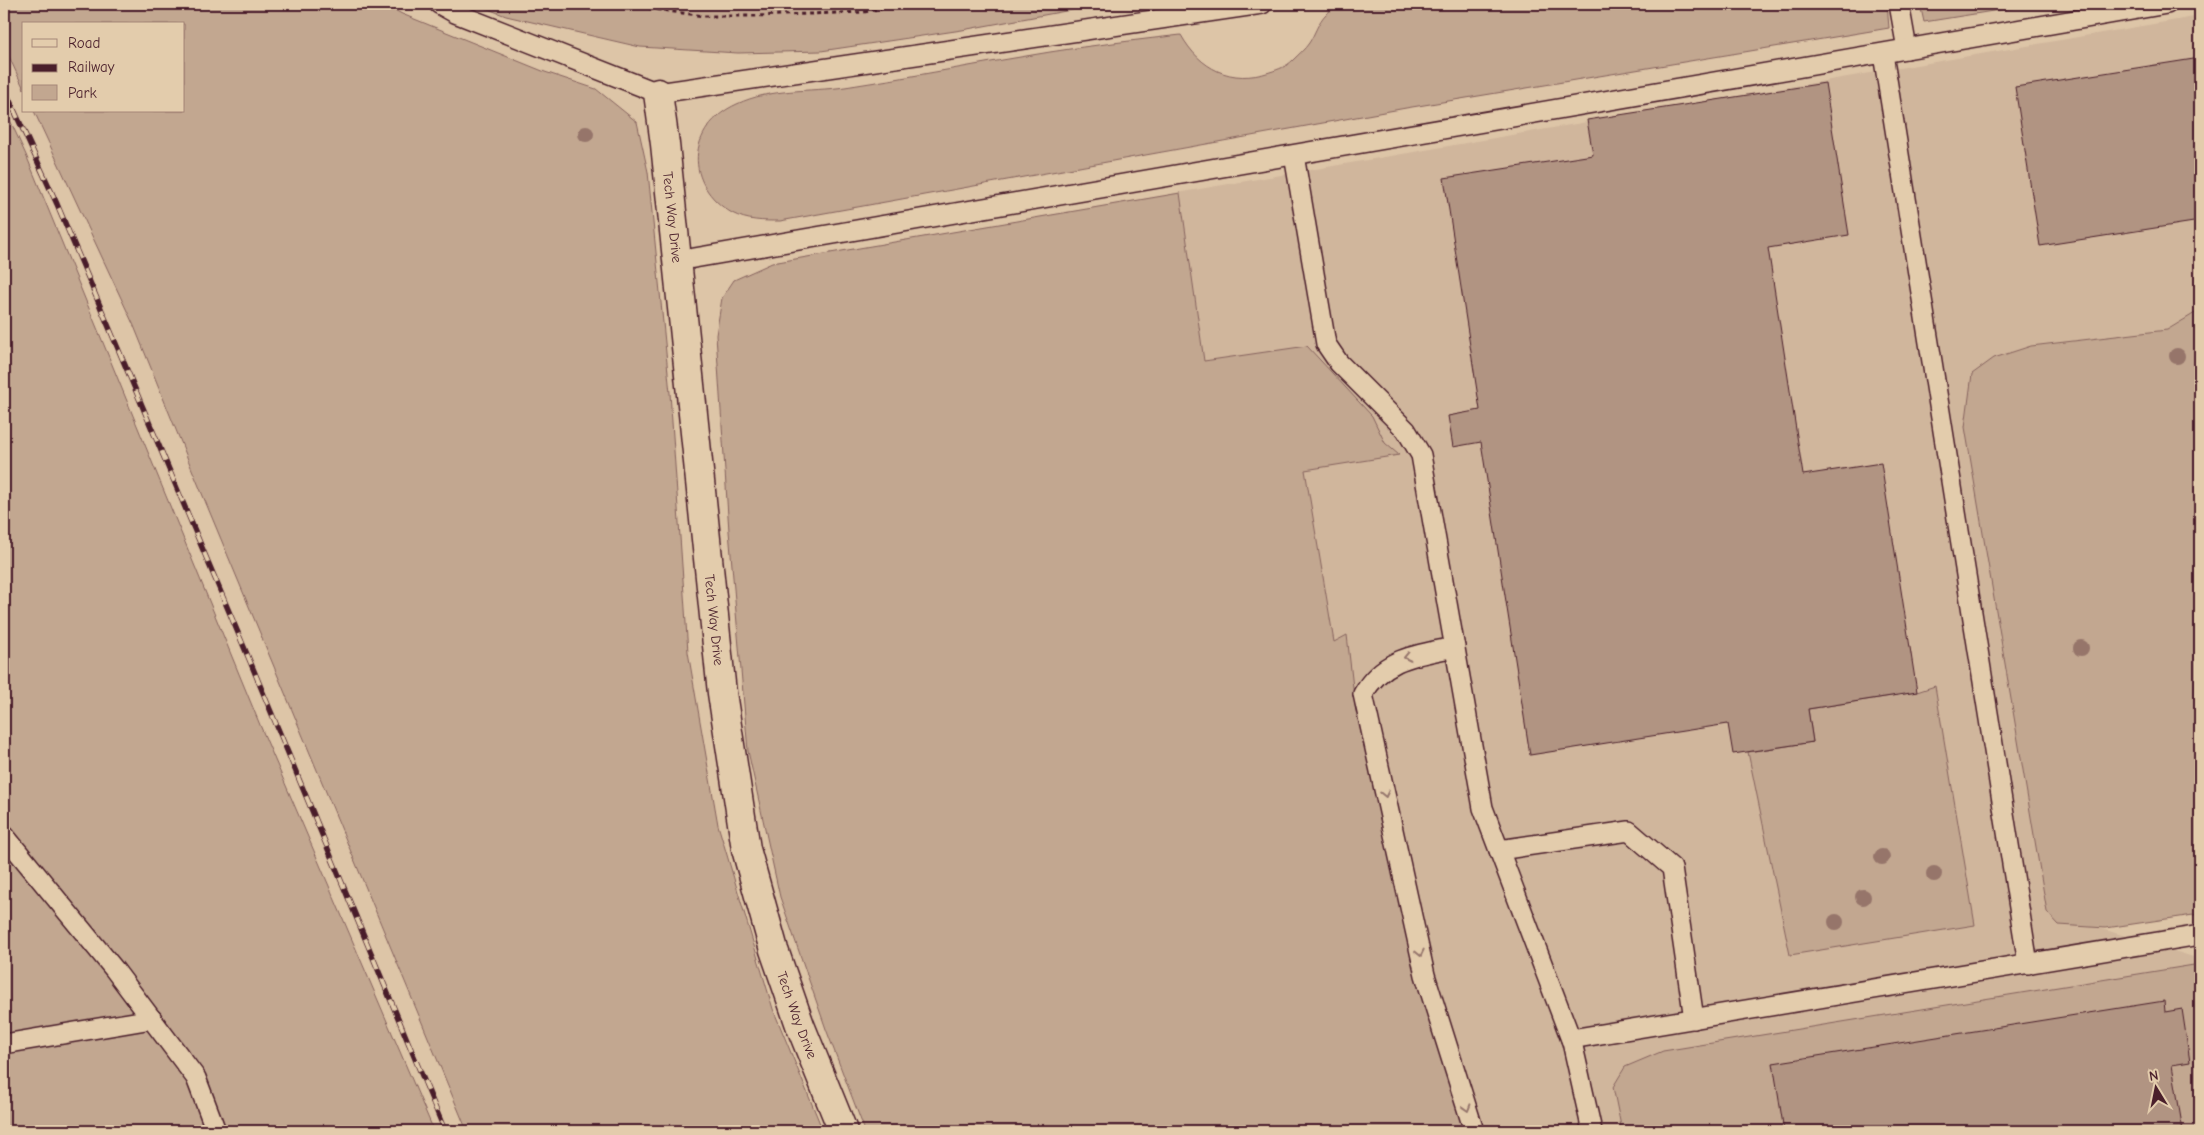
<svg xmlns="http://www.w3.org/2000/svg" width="2204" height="1135" viewBox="0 0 2204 1135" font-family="'Comic Neue',sans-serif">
  <rect width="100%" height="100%" fill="#ddc5a7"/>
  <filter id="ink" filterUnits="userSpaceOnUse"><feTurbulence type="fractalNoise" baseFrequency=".02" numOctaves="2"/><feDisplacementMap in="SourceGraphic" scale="10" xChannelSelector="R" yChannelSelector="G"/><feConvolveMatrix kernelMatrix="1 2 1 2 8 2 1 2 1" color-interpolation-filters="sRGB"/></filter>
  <g filter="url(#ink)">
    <path fill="#d0b69c" d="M 2200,16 L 2200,310 L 2167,330 L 2031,346 L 1994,358 L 2047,912 L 2200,959 L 2200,1131 L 865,1131 L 826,1029 L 780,897 L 748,751 L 729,531 L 716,335 L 722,298 L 734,280 L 772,263 Z"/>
    <g fill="#c2a790" stroke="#86635e">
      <path d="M 4,4 L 383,4 L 402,14 L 545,72 L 596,89 L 637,122 L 648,172 L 670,393 L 688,652 L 718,825 L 773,1009 L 823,1131 L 467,1131 L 191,467 L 134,326 L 34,111 L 184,111 L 184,24 L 24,24 L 24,89 L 4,46 Z"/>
      <path d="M 475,4 L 1104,4 L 962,30 L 821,51 L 738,53 L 640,47 L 506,16 Z"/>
      <path d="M 1362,4 L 1887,4 L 1889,28 L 1406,108 L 780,221 C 763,221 747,221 732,213 C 684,185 686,127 737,104 C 771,88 808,92 845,87 C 913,77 981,63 1050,52 C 1093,45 1137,40 1181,35 C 1200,69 1231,85 1270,72 C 1279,69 1286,67 1293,60 C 1298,55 1305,49 1309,43 C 1315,34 1318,22 1326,14 C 1336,5 1350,5 1362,4 Z"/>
      <path d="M 1920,4 L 2037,4 L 1924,22 Z"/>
      <path d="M 4,107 L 26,155 L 260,725 L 434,1131 L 4,1131 Z"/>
      <path d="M 1180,193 L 1204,361 L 1307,346 L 1372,416 L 1385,443 L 1399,455 L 1305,470 L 1334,642 L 1347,635 L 1355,705 L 1414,968 L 1468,1131 L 865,1131 L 826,1029 L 780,897 L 748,751 L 729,531 L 716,335 L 722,298 L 734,280 L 772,263 Z"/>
      <path d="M 2200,310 L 2200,914 L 2106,928 L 2059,925 L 2047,912 L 1965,427 L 1972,374 L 1994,358 L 2031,346 L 2167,330 Z"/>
      <path d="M 1935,686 L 1975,925 L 1790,955 L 1748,752 L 1813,742 L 1808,709 L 1917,692 Z"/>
      <path d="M 2200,964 L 2200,1131 L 1622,1131 L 1613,1087 L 1625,1067 L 1663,1051 Z"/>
    </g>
    <g fill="#b19482" stroke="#4a1f2b">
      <path d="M 2200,58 L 2200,221 L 2040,246 L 2015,87 Z"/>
      <path d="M 1825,83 L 1849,235 L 1768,248 L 1803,475 L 1881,463 L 1917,692 L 1808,709 L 1813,742 L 1733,754 L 1728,724 L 1530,755 L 1481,442 L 1453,447 L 1448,416 L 1480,410 L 1444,178 L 1593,155 L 1587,120 Z"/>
      <path d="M 2164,1001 L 2165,1012 L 2182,1009 L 2190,1062 L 2172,1065 L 2183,1131 L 1784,1131 L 1773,1063 Z"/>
    </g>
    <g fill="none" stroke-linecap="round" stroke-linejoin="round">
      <defs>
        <g id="service">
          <path d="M 439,4 L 455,13 L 658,93 L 1262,4"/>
          <path d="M 1899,4 L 1907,49"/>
          <path d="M 1883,54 L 2028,964"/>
          <path d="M 1294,155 L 1326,344 L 1339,363 L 1406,430 L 1421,455 L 1483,808 L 1572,1042 L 1592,1131"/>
          <path d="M 677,261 L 2167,4"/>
          <path d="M 1455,647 C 1417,655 1384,657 1363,694 L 1425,975 L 1474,1131"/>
          <path d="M 4,835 L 114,969 L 196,1078 L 216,1131"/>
          <path d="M 1499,850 L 1629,831 L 1672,868 L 1694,1019"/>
          <path d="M 1571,1039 L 2200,935"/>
          <path d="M 4,1044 L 152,1019"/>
        </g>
        <g id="minor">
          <path id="s1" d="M 658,93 L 665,144 L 722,693 L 746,849 L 774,950 L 800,1025 L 843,1131"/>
        </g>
      </defs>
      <use href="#service" stroke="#4a1f2b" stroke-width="22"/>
      <use href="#minor" stroke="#4a1f2b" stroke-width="31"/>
      <path stroke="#4a1f2b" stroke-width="3" stroke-dasharray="4 4" stroke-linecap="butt" d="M 617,4 L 704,16 L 755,16 L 864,12 L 906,4"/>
      <use href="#service" stroke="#e3ccac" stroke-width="19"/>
      <use href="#minor" stroke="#e3ccac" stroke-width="28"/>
      <defs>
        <path id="rail" d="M 4,88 L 57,204 L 252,666 L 445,1131"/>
      </defs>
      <use href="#rail" stroke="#4a1f2b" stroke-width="5.5"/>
      <use href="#rail" stroke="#e3ccac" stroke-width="4" stroke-dasharray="11" stroke-linecap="butt"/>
    </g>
    <g fill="#96756b">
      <circle cx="586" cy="134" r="8"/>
      <circle cx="2177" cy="356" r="8"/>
      <circle cx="2081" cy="648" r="8"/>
      <circle cx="1882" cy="857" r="8"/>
      <circle cx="1934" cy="874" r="8"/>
      <circle cx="1863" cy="897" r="8"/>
      <circle cx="1836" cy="922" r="8"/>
    </g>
    <defs><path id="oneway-chevron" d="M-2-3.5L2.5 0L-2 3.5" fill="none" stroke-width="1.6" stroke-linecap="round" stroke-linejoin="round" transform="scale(1.25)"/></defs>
    <g stroke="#96766c">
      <use href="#oneway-chevron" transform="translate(1407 657) rotate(168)"/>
      <use href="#oneway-chevron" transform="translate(1385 794) rotate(77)"/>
      <use href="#oneway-chevron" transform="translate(1420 953) rotate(77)"/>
      <use href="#oneway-chevron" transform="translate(1467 1108) rotate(73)"/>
    </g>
  </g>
  <g text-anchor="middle" stroke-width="4" stroke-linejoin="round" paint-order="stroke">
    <g font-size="14" fill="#4a1f2b" stroke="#e3ccac">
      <text dy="5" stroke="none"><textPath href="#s1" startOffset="125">Tech Way Drive</textPath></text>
      <text dy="5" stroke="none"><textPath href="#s1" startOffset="530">Tech Way Drive</textPath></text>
      <text dy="5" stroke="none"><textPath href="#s1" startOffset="935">Tech Way Drive</textPath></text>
    </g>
  </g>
  <rect width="2204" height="1135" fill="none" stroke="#e3ccac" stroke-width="20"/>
  <rect x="10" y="10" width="2184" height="1115" fill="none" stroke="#4a1f2b" stroke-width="2" filter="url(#ink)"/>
  <rect x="22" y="22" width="162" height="90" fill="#e3ccac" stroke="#a68778"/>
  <rect x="32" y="39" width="25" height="8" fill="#e3ccac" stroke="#a68778"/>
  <text x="68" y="48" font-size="15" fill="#4a1f2b">Road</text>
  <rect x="32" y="64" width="25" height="8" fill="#4a1f2b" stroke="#a68778"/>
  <text x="68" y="72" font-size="15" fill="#4a1f2b">Railway</text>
  <rect x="32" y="85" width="25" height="15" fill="#c2a790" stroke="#a68778"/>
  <text x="68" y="98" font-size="15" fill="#4a1f2b">Park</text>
  <g transform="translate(2156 1088) rotate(350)" stroke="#e3ccac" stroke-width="4" paint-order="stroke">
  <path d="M0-4L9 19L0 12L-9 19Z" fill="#4a1f2b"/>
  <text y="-8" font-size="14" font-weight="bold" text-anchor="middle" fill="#4a1f2b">N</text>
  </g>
</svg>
